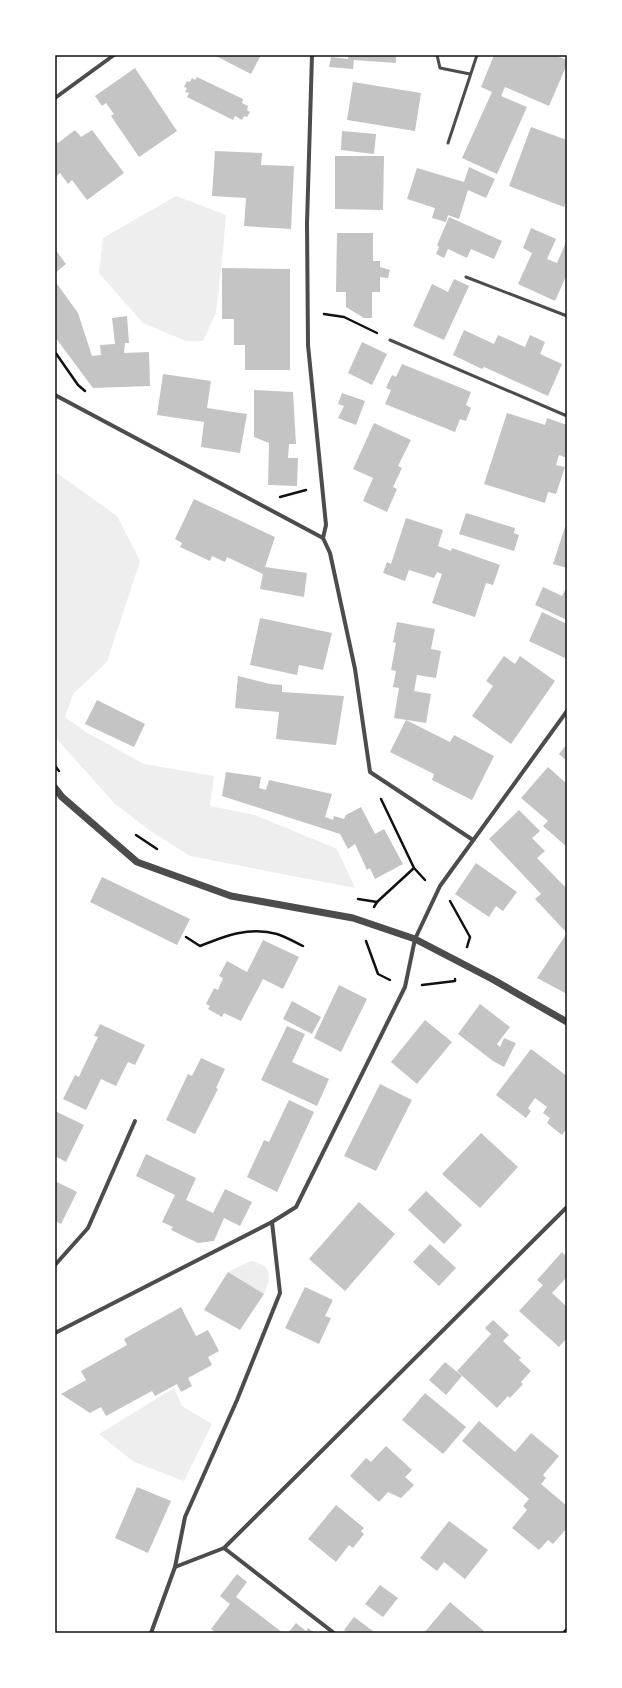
<svg xmlns="http://www.w3.org/2000/svg" width="622" height="1688" viewBox="0 0 622 1688" font-family="'Fira Sans',sans-serif">
  <rect width="100%" height="100%" fill="#fff"/>
  <g fill="#eee">
    <path d="M 176,196 L 226,215 L 223,251 L 216,313 L 203,341 L 186,341 L 143,323 L 99,273 L 103,238 Z"/>
    <path d="M 55,469 L 57,473 L 117,516 L 140,561 L 107,662 L 73,694 L 65,717 L 86,732 L 144,764 L 214,776 L 210,806 L 255,815 L 337,849 L 355,888 L 190,856 L 149,830 L 115,804 L 55,737 Z"/>
    <path d="M 251,1261 C 272,1265 272,1276 264,1294 L 228,1272 Z"/>
    <path d="M 174,1388 L 182,1406 L 212,1424 L 184,1481 L 134,1462 L 99,1434 Z"/>
  </g>
  <g fill="#c4c4c4">
    <path d="M 214,55 L 261,55 L 251,74 Z"/>
    <path d="M 348,55 L 396,55 L 396,63 L 354,60 L 353,69 L 329,67 L 331,57 L 348,59 Z"/>
    <path d="M 494,55 L 555,55 L 567,60 L 567,64 L 549,106 L 505,87 L 501,96 L 527,107 L 497,174 L 462,158 L 492,92 L 481,87 Z"/>
    <path d="M 135,68 L 177,131 L 139,157 L 111,116 L 114,114 L 106,103 L 102,106 L 95,96 Z"/>
    <path d="M 197,77 L 243,99 L 242,103 L 248,106 L 247,110 L 250,112 L 247,117 L 244,116 L 242,120 L 235,116 L 233,120 L 187,97 L 189,93 L 185,92 L 187,88 L 184,87 L 187,81 L 190,82 L 192,78 L 195,80 Z"/>
    <path d="M 353,82 L 421,93 L 415,131 L 347,120 Z"/>
    <path d="M 531,127 L 567,140 L 567,199 L 564,207 L 509,186 Z"/>
    <path d="M 75,130 L 81,137 L 92,130 L 124,173 L 87,200 L 72,180 L 68,184 L 60,173 L 55,177 L 55,139 L 58,143 Z"/>
    <path d="M 342,131 L 376,134 L 374,154 L 341,150 Z"/>
    <path d="M 215,151 L 262,153 L 261,165 L 294,166 L 291,229 L 244,226 L 246,198 L 212,196 Z"/>
    <path d="M 335,156 L 384,156 L 383,210 L 335,209 Z"/>
    <path d="M 469,167 L 495,179 L 486,198 L 468,190 L 459,219 L 448,215 L 446,222 L 432,218 L 435,208 L 407,199 L 417,168 L 464,182 Z"/>
    <path d="M 449,217 L 502,241 L 494,259 L 471,249 L 467,258 L 448,249 L 444,258 L 436,254 L 439,247 L 437,245 Z"/>
    <path d="M 531,228 L 556,239 L 547,259 L 557,263 L 567,240 L 567,274 L 555,301 L 518,284 L 532,253 L 523,248 Z"/>
    <path d="M 337,233 L 373,233 L 373,261 L 380,261 L 380,267 L 390,270 L 388,278 L 380,277 L 380,292 L 372,292 L 372,318 L 364,318 L 346,307 L 346,292 L 336,292 Z"/>
    <path d="M 55,249 L 66,264 L 55,273 Z"/>
    <path d="M 222,268 L 290,269 L 290,370 L 245,370 L 245,345 L 234,345 L 234,319 L 222,319 Z"/>
    <path d="M 454,279 L 469,286 L 444,340 L 413,326 L 432,284 L 448,292 Z"/>
    <path d="M 55,281 L 78,313 L 92,356 L 101,355 L 100,345 L 115,344 L 112,318 L 127,316 L 129,343 L 125,343 L 124,353 L 149,352 L 150,386 L 93,388 L 55,337 Z"/>
    <path d="M 464,330 L 494,344 L 498,335 L 525,347 L 530,335 L 545,342 L 540,354 L 562,364 L 548,396 L 484,367 L 482,369 L 453,355 Z"/>
    <path d="M 362,342 L 387,354 L 372,385 L 348,373 Z"/>
    <path d="M 402,364 L 471,392 L 466,405 L 471,408 L 466,421 L 460,419 L 455,432 L 385,404 L 391,390 L 386,388 L 392,375 L 396,377 Z"/>
    <path d="M 163,374 L 211,381 L 207,408 L 247,414 L 240,453 L 201,447 L 204,422 L 157,415 Z"/>
    <path d="M 254,390 L 293,392 L 296,444 L 289,444 L 288,458 L 298,458 L 297,486 L 268,485 L 269,443 L 254,437 Z"/>
    <path d="M 342,393 L 365,401 L 356,425 L 338,418 L 344,406 L 338,404 Z"/>
    <path d="M 507,413 L 545,425 L 547,418 L 567,425 L 567,458 L 559,455 L 556,465 L 565,467 L 556,494 L 548,492 L 545,503 L 484,484 Z"/>
    <path d="M 374,423 L 411,440 L 398,466 L 402,468 L 393,487 L 397,489 L 387,512 L 363,501 L 373,478 L 353,469 Z"/>
    <path d="M 194,499 L 275,537 L 265,567 L 307,573 L 304,597 L 260,589 L 263,574 L 227,557 L 225,562 L 212,556 L 210,561 L 180,547 L 182,543 L 175,539 Z"/>
    <path d="M 466,513 L 515,528 L 514,533 L 519,535 L 514,551 L 459,534 Z"/>
    <path d="M 406,518 L 443,530 L 438,546 L 451,551 L 452,548 L 500,565 L 493,585 L 486,583 L 475,617 L 432,603 L 442,574 L 437,572 L 434,578 L 409,570 L 405,581 L 383,573 L 387,562 L 391,564 Z"/>
    <path d="M 565,527 L 567,528 L 567,568 L 553,564 Z"/>
    <path d="M 567,586 L 567,620 L 535,605 L 543,587 L 562,596 Z"/>
    <path d="M 542,612 L 567,624 L 567,659 L 529,641 Z"/>
    <path d="M 260,618 L 332,633 L 323,670 L 299,665 L 297,675 L 250,665 Z"/>
    <path d="M 397,622 L 435,629 L 431,649 L 441,651 L 436,678 L 417,675 L 414,691 L 431,694 L 426,723 L 394,718 L 399,688 L 393,687 L 396,671 L 391,670 L 396,643 L 393,642 Z"/>
    <path d="M 504,656 L 515,664 L 520,656 L 555,681 L 511,744 L 472,716 L 493,686 L 486,681 Z"/>
    <path d="M 238,676 L 270,684 L 282,685 L 282,692 L 344,696 L 336,745 L 276,739 L 279,712 L 235,708 Z"/>
    <path d="M 97,700 L 145,724 L 134,747 L 85,724 Z"/>
    <path d="M 406,720 L 450,742 L 454,735 L 494,756 L 472,800 L 432,780 L 434,774 L 390,752 Z"/>
    <path d="M 567,744 L 567,761 L 559,754 Z"/>
    <path d="M 548,767 L 567,784 L 567,847 L 543,826 L 548,821 L 521,798 Z"/>
    <path d="M 226,772 L 261,777 L 259,788 L 266,790 L 269,780 L 332,794 L 325,817 L 333,820 L 334,816 L 344,819 L 346,815 L 361,807 L 375,834 L 384,829 L 403,864 L 375,879 L 370,868 L 367,870 L 355,844 L 348,849 L 340,834 L 222,796 Z"/>
    <path d="M 519,810 L 540,831 L 532,838 L 545,851 L 537,858 L 567,889 L 567,933 L 535,899 L 541,894 L 489,839 Z"/>
    <path d="M 476,863 L 517,892 L 503,911 L 496,906 L 489,917 L 455,894 Z"/>
    <path d="M 102,877 L 190,919 L 177,945 L 90,902 Z"/>
    <path d="M 567,933 L 567,994 L 537,978 Z"/>
    <path d="M 263,940 L 299,957 L 283,989 L 263,979 L 241,1021 L 224,1013 L 222,1017 L 208,1009 L 210,1006 L 206,1004 L 214,988 L 218,990 L 223,978 L 219,976 L 227,961 L 247,972 Z"/>
    <path d="M 339,985 L 367,999 L 341,1052 L 314,1038 Z"/>
    <path d="M 292,1001 L 321,1017 L 312,1034 L 283,1019 Z"/>
    <path d="M 480,1004 L 510,1027 L 497,1044 L 500,1047 L 504,1038 L 516,1043 L 504,1067 L 493,1061 L 458,1034 Z"/>
    <path d="M 425,1020 L 452,1042 L 417,1084 L 391,1062 Z"/>
    <path d="M 100,1024 L 145,1045 L 135,1065 L 128,1062 L 116,1086 L 101,1079 L 86,1110 L 63,1099 L 75,1075 L 79,1077 L 82,1070 L 98,1037 L 94,1036 Z"/>
    <path d="M 287,1026 L 305,1034 L 292,1062 L 329,1079 L 317,1106 L 261,1080 Z"/>
    <path d="M 531,1049 L 567,1076 L 567,1128 L 562,1135 L 547,1123 L 550,1118 L 543,1113 L 547,1107 L 535,1098 L 528,1108 L 531,1111 L 526,1118 L 496,1095 Z"/>
    <path d="M 201,1058 L 225,1069 L 216,1088 L 218,1089 L 195,1134 L 166,1120 L 188,1074 L 192,1076 Z"/>
    <path d="M 380,1084 L 412,1100 L 376,1171 L 344,1156 Z"/>
    <path d="M 289,1100 L 314,1112 L 277,1192 L 247,1177 L 264,1140 L 269,1142 Z"/>
    <path d="M 55,1111 L 84,1125 L 66,1162 L 55,1156 Z"/>
    <path d="M 481,1133 L 518,1167 L 480,1208 L 442,1174 Z"/>
    <path d="M 146,1154 L 196,1178 L 186,1200 L 213,1213 L 225,1189 L 252,1202 L 240,1226 L 224,1218 L 214,1241 L 198,1243 L 171,1230 L 173,1227 L 162,1222 L 175,1195 L 136,1176 Z"/>
    <path d="M 55,1181 L 77,1192 L 61,1224 L 55,1221 Z"/>
    <path d="M 426,1191 L 462,1225 L 444,1244 L 408,1210 Z"/>
    <path d="M 359,1202 L 395,1234 L 345,1291 L 309,1259 Z"/>
    <path d="M 430,1244 L 456,1268 L 439,1286 L 413,1262 Z"/>
    <path d="M 562,1252 L 567,1257 L 567,1277 L 552,1293 L 567,1307 L 567,1338 L 559,1347 L 519,1311 L 543,1285 L 537,1280 Z"/>
    <path d="M 228,1272 L 264,1294 L 240,1330 L 204,1310 Z"/>
    <path d="M 305,1287 L 333,1300 L 325,1316 L 331,1318 L 319,1344 L 285,1328 Z"/>
    <path d="M 181,1307 L 196,1336 L 208,1330 L 219,1351 L 208,1357 L 212,1365 L 188,1378 L 192,1386 L 181,1392 L 177,1384 L 155,1396 L 152,1391 L 106,1416 L 101,1407 L 90,1413 L 61,1394 L 86,1380 L 81,1371 L 127,1345 L 124,1339 Z"/>
    <path d="M 493,1320 L 509,1335 L 503,1341 L 521,1358 L 519,1360 L 531,1371 L 521,1382 L 523,1384 L 510,1398 L 508,1396 L 497,1408 L 457,1371 L 491,1334 L 485,1328 Z"/>
    <path d="M 445,1362 L 462,1376 L 446,1395 L 429,1380 Z"/>
    <path d="M 425,1393 L 466,1427 L 443,1454 L 402,1420 Z"/>
    <path d="M 479,1421 L 515,1452 L 531,1433 L 559,1456 L 543,1475 L 546,1478 L 541,1484 L 567,1506 L 567,1528 L 553,1544 L 548,1540 L 539,1550 L 512,1528 L 527,1510 L 523,1506 L 529,1499 L 462,1441 Z"/>
    <path d="M 386,1446 L 412,1470 L 405,1477 L 414,1485 L 401,1498 L 388,1492 L 379,1502 L 350,1476 L 366,1458 L 371,1462 Z"/>
    <path d="M 137,1487 L 171,1501 L 148,1553 L 115,1538 Z"/>
    <path d="M 336,1505 L 364,1528 L 361,1531 L 364,1534 L 353,1548 L 349,1545 L 336,1562 L 308,1539 Z"/>
    <path d="M 449,1521 L 488,1550 L 465,1579 L 444,1562 L 437,1571 L 420,1558 Z"/>
    <path d="M 237,1574 L 247,1582 L 236,1597 L 283,1633 L 217,1633 L 211,1629 L 230,1604 L 220,1596 Z"/>
    <path d="M 380,1585 L 398,1598 L 383,1617 L 365,1604 Z"/>
    <path d="M 450,1602 L 484,1631 L 482,1633 L 424,1633 Z"/>
    <path d="M 354,1617 L 373,1631 L 371,1633 L 348,1633 L 344,1630 Z"/>
    <path d="M 296,1623 L 306,1631 L 308,1628 L 315,1633 L 288,1633 Z"/>
  </g>
  <g fill="none" stroke-linecap="round" stroke-linejoin="round">
    <g stroke="#111" stroke-width="2.5">
      <path d="M 324,314 L 344,317 L 377,333"/>
      <path d="M 55,352 L 78,385 L 85,391"/>
      <path d="M 280,497 L 306,490"/>
      <path d="M 55,766 L 59,771"/>
      <path d="M 381,799 L 414,868 L 425,880"/>
      <path d="M 136,835 L 157,849"/>
      <path d="M 358,899 L 377,902"/>
      <path d="M 450,901 L 470,937 L 467,947"/>
      <path d="M 374,907 L 377,902 L 414,868"/>
      <path d="M 186,937 L 200,946 C 225,936 250,926 277,934 C 286,937 295,942 303,946"/>
      <path d="M 366,941 L 378,974 L 390,980"/>
      <path d="M 422,985 L 455,981 L 455,979"/>
      <path d="M 563,1633 L 567,1629"/>
    </g>
    <g stroke="#4c4c4c" stroke-width="3">
      <path d="M 437,55 L 440,68 L 470,74"/>
      <path d="M 448,143 L 477,55"/>
      <path d="M 466,277 L 567,316"/>
      <path d="M 390,340 L 567,416"/>
    </g>
    <g stroke="#4c4c4c" stroke-width="4">
      <path d="M 312,55 L 307,223 L 308,345 L 326,525 L 323,538"/>
      <path d="M 55,98 L 114,55"/>
      <path d="M 55,395 L 323,538 L 330,553 L 355,669 L 370,772 L 473,840"/>
      <path d="M 55,1265 L 88,1228 L 135,1121"/>
      <path d="M 55,1333 L 272,1222 L 296,1207 L 405,987 L 415,939 L 440,886 L 567,711"/>
      <path d="M 224,1548 L 334,1633"/>
      <path d="M 175,1567 L 224,1548 L 567,1207"/>
      <path d="M 151,1633 L 175,1567 L 185,1517 L 237,1400 L 280,1293 L 272,1222"/>
    </g>
    <path stroke="#4c4c4c" stroke-width="7" d="M 55,788 L 62,797 L 137,862 L 231,896 L 353,918 L 415,939 L 492,979 L 567,1022"/>
  </g>
  <rect width="622" height="1688" fill="none" stroke="#ffffff" stroke-width="112"/>
  <rect x="56" y="56" width="510" height="1576" fill="none" stroke="#111" stroke-width="1.5"/>
</svg>
